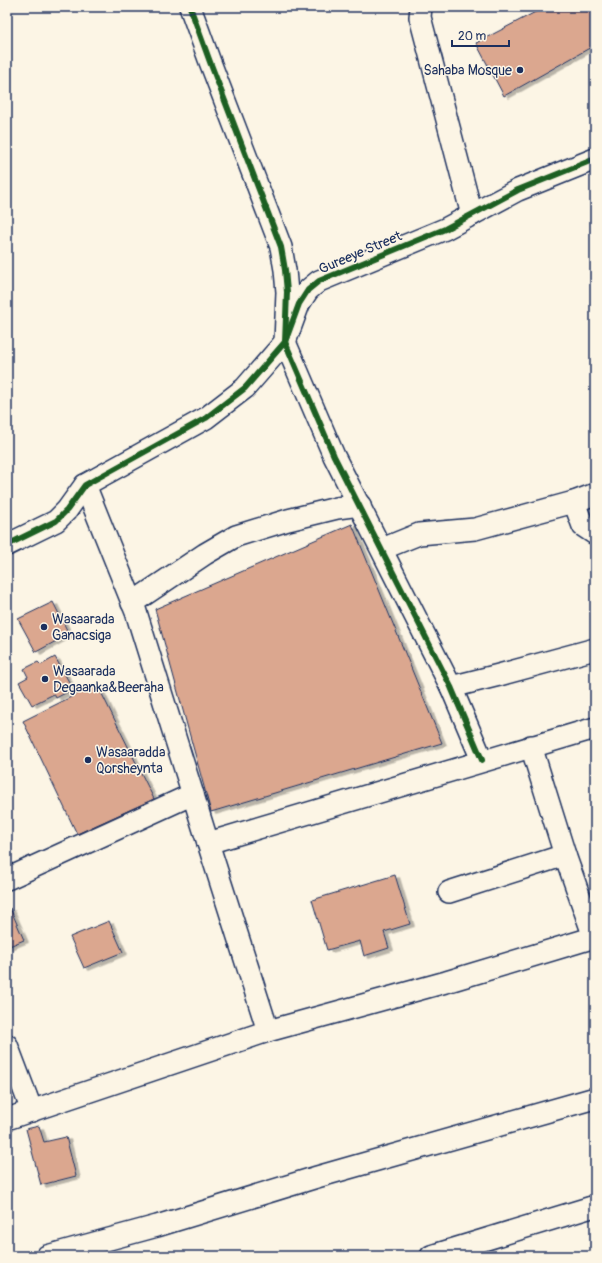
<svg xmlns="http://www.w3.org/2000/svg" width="602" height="1263" viewBox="0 0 602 1263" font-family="Pangolin,sans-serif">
  <defs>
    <filter id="shadow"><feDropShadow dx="4.5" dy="2.5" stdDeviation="0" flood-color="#0004"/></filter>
  </defs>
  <rect width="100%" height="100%" fill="#fcf5e5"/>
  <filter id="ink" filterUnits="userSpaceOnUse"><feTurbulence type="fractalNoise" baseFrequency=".025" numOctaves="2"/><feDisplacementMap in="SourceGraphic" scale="8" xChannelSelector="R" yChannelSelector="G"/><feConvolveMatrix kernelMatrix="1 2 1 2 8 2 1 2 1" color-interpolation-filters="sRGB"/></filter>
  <g filter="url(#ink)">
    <g fill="#dba78f" stroke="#1b2f5e" filter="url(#shadow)">
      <path d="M 545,7 L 595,7 L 595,45 L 504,96 L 476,43 Z"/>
      <path d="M 352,524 L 442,743 L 211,812 L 155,609 Z"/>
      <path d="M 53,602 L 69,634 L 36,652 L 18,619 Z"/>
      <path d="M 55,657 L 73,689 L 56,698 L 54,694 L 32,705 L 19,682 L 28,677 L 24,669 L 38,662 L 41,665 Z"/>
      <path d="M 97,684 L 154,799 L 77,834 L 23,721 Z"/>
      <path d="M 395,875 L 410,924 L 384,932 L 389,948 L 364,956 L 360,941 L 327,950 L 312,900 Z"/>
      <path d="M 10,908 L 24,940 L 7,947 L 7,909 Z"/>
      <path d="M 109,921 L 123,952 L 84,968 L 70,937 Z"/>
      <path d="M 39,1126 L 44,1142 L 66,1137 L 76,1176 L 41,1185 L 26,1129 Z"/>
    </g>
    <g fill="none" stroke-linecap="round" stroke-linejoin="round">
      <defs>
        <g id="street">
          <path d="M 190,7 L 210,62 L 281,247 L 285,270 L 287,292 L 285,342 L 334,456 L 451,687 L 482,760"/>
          <path d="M 421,7 L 420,17 L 472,215"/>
          <path d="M 85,485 L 136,612 L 208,843 L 268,1031"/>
          <path d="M 574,502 L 583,526 L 595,534"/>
          <path d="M 7,545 L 56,521 L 67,510 L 85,485 L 206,418 L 245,388 L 285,342 L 299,304 L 308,290 L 319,281 L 445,229 L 518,190 L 595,159"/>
          <path d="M 382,549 L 419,534 L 475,529 L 574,502 L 595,494"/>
          <path d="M 132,603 L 205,554 L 236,536 L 288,520 L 337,508 L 360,505"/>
          <path d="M 451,687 L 499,675 L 595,649"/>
          <path d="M 531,746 L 565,855 L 595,940"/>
          <path d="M 208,843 L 595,728"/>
          <path d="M 7,879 L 193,794"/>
          <path d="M 449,892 L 565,855"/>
          <path d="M 7,1045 L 32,1111"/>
          <path d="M 7,1119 L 268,1031 L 446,982 L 595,937"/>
          <path d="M 47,1256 L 157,1226 L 317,1177 L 595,1098"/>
          <path d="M 431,1256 L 595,1206"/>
        </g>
      </defs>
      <use href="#street" stroke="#1b2f5e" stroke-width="24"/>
      <use href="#street" stroke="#fcf5e5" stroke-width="21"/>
      <defs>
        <g id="cycleway">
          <path d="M 190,7 L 210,62 L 281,247 L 285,270 L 287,292 L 285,342 L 334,456 L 451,687 L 482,760"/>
          <path d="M 7,545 L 56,521 L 67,510 L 85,485 L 206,418 L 245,388 L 285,342 L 299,304 L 308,290 L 319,281 L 445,229 L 518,190 L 595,159"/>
        </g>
      </defs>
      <use href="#cycleway" stroke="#fcf5e5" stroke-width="8"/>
      <use href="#cycleway" stroke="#1b5e20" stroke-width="6"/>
    </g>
  </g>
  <g fill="#1b2f5e" stroke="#fcf5e5" stroke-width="1.5">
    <circle cx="520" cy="70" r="4"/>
    <circle cx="44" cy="627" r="4"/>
    <circle cx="45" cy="679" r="4"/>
    <circle cx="88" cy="760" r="4"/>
  </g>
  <g text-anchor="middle" stroke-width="3" stroke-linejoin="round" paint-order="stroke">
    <g font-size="14" fill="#1b2f5e" stroke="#fcf5e5" text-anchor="start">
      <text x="512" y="75" text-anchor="end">Sahaba Mosque</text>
      <text x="52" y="624">Wasaarada<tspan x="52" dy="16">Ganacsiga</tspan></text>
      <text x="53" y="676">Wasaarada<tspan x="53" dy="16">Degaanka&amp;Beeraha</tspan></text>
      <text x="96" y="757">Wasaaradda<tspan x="96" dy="16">Qorsheynta</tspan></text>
    </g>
    <g font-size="14" fill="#1b2f5e" stroke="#fcf5e5">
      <text transform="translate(360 252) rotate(-23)" y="5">Gureeye Street</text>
    </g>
  </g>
  <rect width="602" height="1263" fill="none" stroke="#fcf5e5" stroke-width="24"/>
  <rect x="12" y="12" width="578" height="1239" fill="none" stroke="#1b2f5e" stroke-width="1.5" filter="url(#ink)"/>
  <path d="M452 40v6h57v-6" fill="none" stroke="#1b2f5e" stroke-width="2"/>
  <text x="458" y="40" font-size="12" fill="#1b2f5e" stroke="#fcf5e5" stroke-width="3" paint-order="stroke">20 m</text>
</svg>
